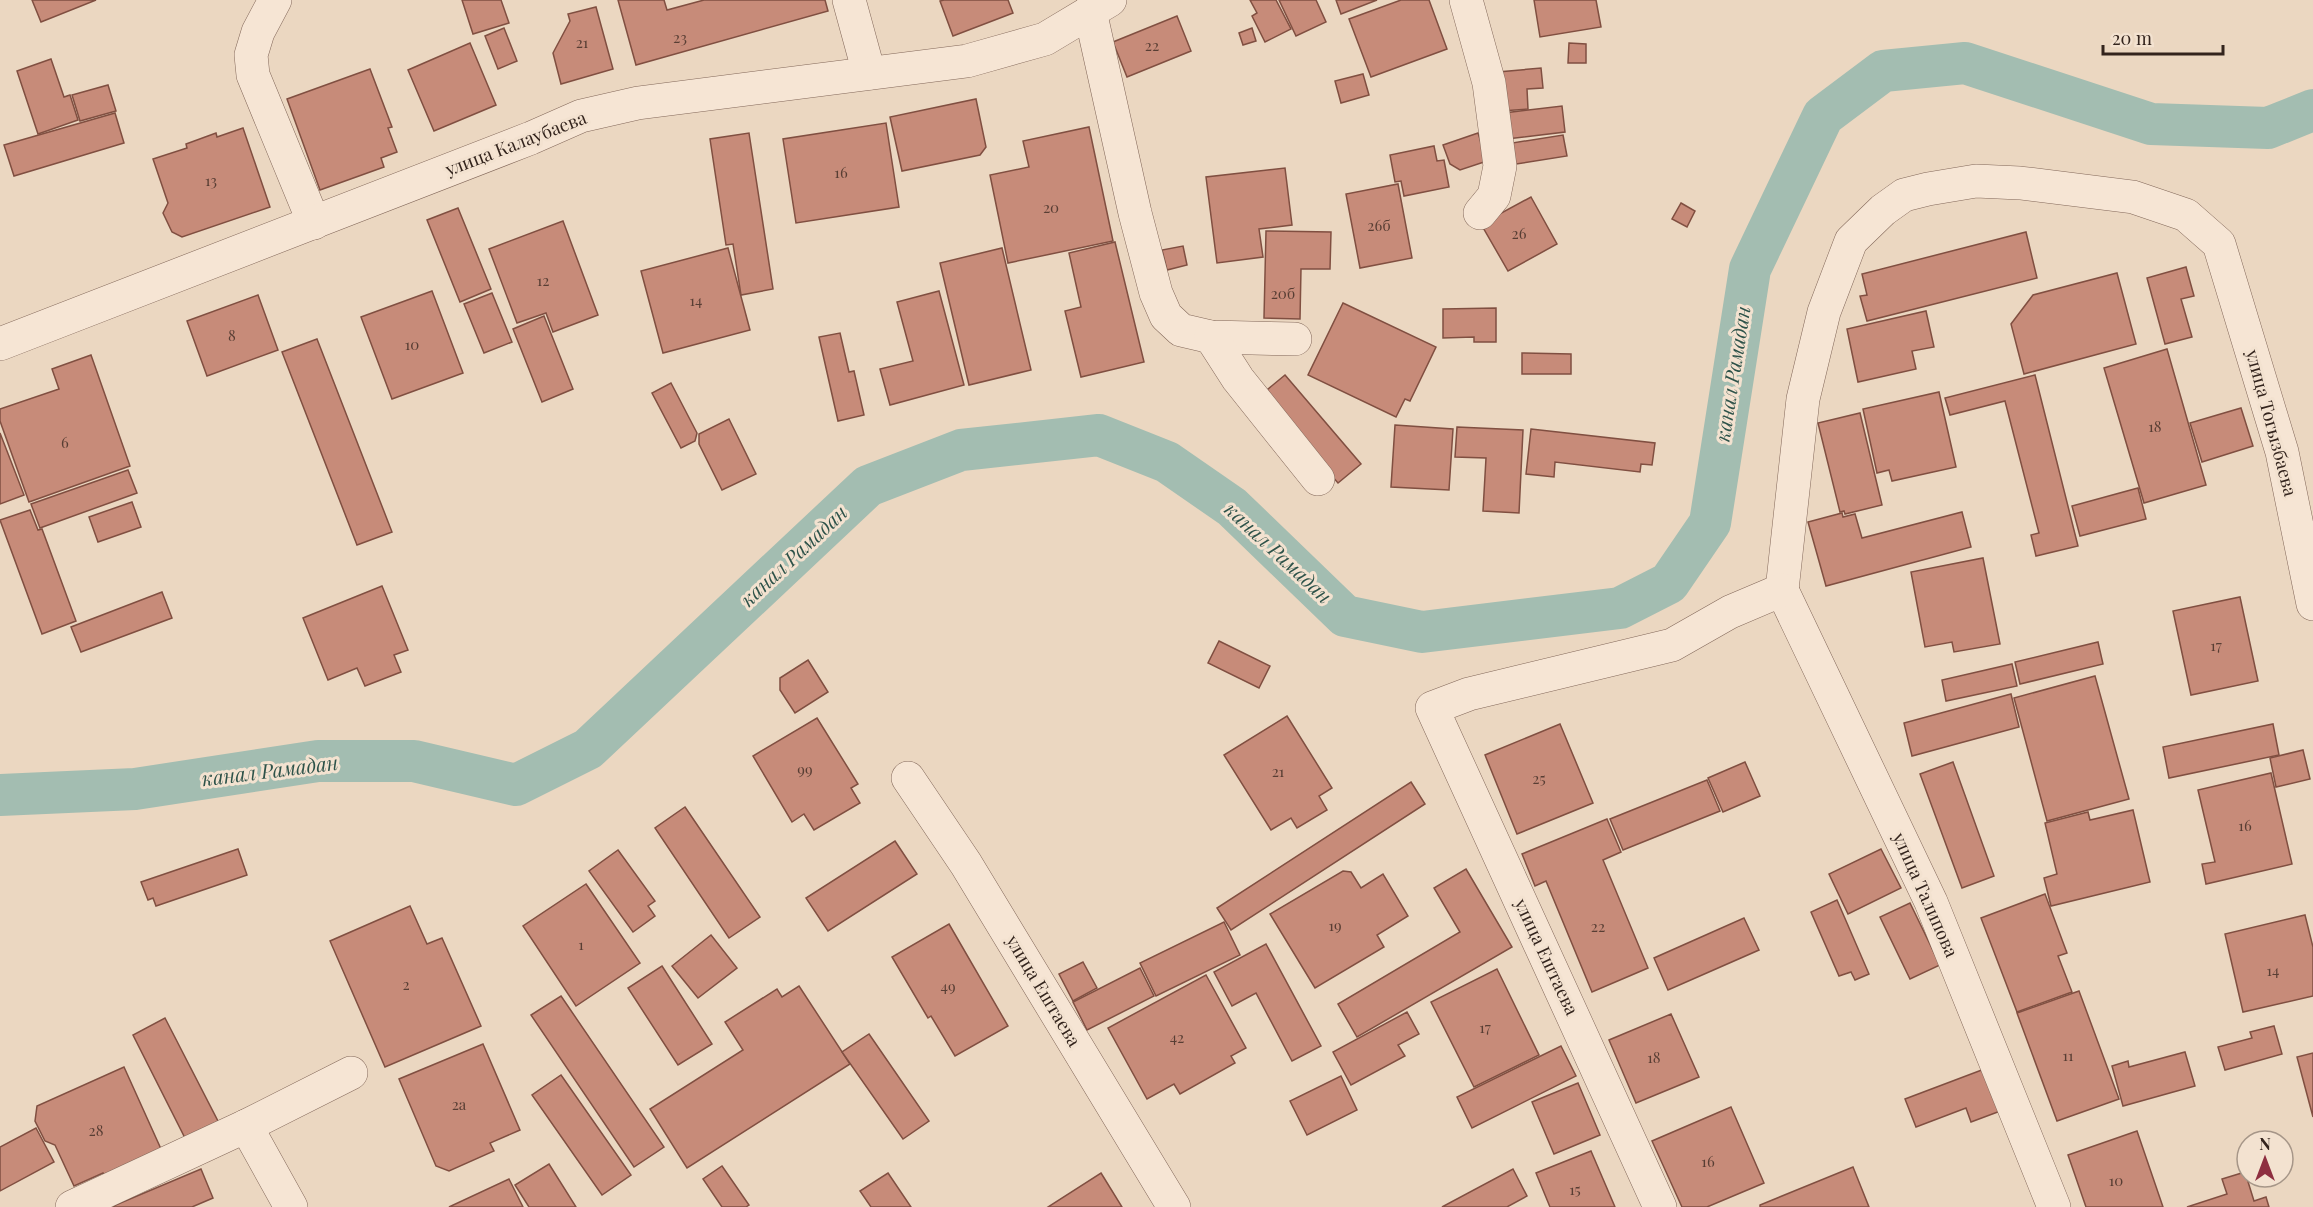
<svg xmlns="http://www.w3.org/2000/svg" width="2313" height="1207" viewBox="0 0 2313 1207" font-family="'Playfair Display',serif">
  <rect width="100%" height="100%" fill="#ebd7c1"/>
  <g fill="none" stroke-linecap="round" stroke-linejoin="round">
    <path stroke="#a3bdb1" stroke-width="42" d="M 0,795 L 135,789 L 318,761 L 414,761 L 516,785 L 588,749 L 868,486 L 961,450 L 1099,435 L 1167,462 L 1232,507 L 1345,616 L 1422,632 L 1620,608 L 1669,583 L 1710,523 L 1750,269 L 1823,116 L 1883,71 L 1965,63 L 2151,124 L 2268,128 L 2313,110"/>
  </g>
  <g fill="#c78b79" stroke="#804f41" stroke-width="1.5">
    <path d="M 32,0 L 96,0 L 41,22 Z"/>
    <path d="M 462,0 L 501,0 L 509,23 L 473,34 Z"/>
    <path d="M 618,0 L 664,0 L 667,10 L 704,0 L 825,0 L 828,11 L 636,65 Z"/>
    <path d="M 944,0 L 1008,0 L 1013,13 L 953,36 L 940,1 Z"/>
    <path d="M 1250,0 L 1276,0 L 1291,29 L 1265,42 L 1252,16 L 1257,13 Z"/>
    <path d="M 1279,0 L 1316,0 L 1326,22 L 1296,36 Z"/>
    <path d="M 1336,0 L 1377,0 L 1341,14 Z"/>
    <path d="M 1401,0 L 1429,0 L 1447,49 L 1371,77 L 1349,19 Z"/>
    <path d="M 1534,0 L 1596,0 L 1601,27 L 1540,37 Z"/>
    <path d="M 596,7 L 613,69 L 561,84 L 553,53 L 570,21 L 568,14 Z"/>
    <path d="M 1177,16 L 1191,51 L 1127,77 L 1113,42 Z"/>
    <path d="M 504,28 L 517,61 L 498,69 L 485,36 Z"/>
    <path d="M 1252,28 L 1256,41 L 1243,45 L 1239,33 Z"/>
    <path d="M 470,43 L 496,105 L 434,131 L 408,70 Z"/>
    <path d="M 1569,43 L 1586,44 L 1586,63 L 1568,63 Z"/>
    <path d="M 51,59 L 64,97 L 70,95 L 78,120 L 38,134 L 17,71 Z"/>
    <path d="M 1541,68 L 1543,88 L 1527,89 L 1528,109 L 1501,111 L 1498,72 Z"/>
    <path d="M 370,69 L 392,127 L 388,128 L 397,152 L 381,158 L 384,167 L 320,190 L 287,99 Z"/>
    <path d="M 1363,74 L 1369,95 L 1341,103 L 1335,81 Z"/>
    <path d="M 108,85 L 116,111 L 80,121 L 72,95 Z"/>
    <path d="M 976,99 L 986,147 L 980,155 L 902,171 L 890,117 Z"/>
    <path d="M 1562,106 L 1565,132 L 1507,139 L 1504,113 Z"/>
    <path d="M 115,113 L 124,143 L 14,176 L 4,145 Z"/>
    <path d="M 886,123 L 899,207 L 796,223 L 783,139 Z"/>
    <path d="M 1089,127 L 1113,241 L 1008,263 L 990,175 L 1029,167 L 1023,141 Z"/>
    <path d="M 243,128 L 270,207 L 182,237 L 172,232 L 163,213 L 168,203 L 153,159 L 187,148 L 186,144 L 216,133 L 217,137 Z"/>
    <path d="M 749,133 L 773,289 L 741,295 L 733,244 L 726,245 L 710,139 Z"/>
    <path d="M 1478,133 L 1487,161 L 1460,170 L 1450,164 L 1443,145 Z"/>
    <path d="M 1563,135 L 1567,156 L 1510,165 L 1506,144 Z"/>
    <path d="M 1434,146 L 1437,161 L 1444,160 L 1449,187 L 1404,196 L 1401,181 L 1395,182 L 1390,155 Z"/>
    <path d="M 1285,168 L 1292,225 L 1259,229 L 1263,257 L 1217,263 L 1206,177 Z"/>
    <path d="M 1398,184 L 1412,258 L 1360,268 L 1346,194 Z"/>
    <path d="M 1531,197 L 1557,244 L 1508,271 L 1481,224 Z"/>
    <path d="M 1681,203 L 1695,211 L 1687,227 L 1672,219 Z"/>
    <path d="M 458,208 L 491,289 L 460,302 L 427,220 Z"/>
    <path d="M 563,221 L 598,315 L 553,332 L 546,313 L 517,323 L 489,249 Z"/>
    <path d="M 1266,231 L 1331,232 L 1330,269 L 1301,269 L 1300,319 L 1264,318 Z"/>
    <path d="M 2026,232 L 2037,278 L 1867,321 L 1860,296 L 1867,295 L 1862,274 Z"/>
    <path d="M 1115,242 L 1144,362 L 1081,377 L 1065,311 L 1081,307 L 1069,253 Z"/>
    <path d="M 1183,246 L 1187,265 L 1167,270 L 1162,250 Z"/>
    <path d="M 728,248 L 750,330 L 663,353 L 641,271 Z"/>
    <path d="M 1002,248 L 1031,370 L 969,385 L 940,263 Z"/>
    <path d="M 2186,267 L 2194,296 L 2181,299 L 2192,337 L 2165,344 L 2147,278 Z"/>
    <path d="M 2117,273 L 2136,344 L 2024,374 L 2011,324 L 2033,295 Z"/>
    <path d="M 432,291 L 463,373 L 392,399 L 361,317 Z"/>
    <path d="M 939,291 L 964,385 L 890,405 L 880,369 L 913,361 L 897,302 Z"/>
    <path d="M 492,293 L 512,342 L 484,353 L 464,304 Z"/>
    <path d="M 258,295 L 278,350 L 207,376 L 187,321 Z"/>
    <path d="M 1343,303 L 1436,347 L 1410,401 L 1405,399 L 1396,417 L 1308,375 Z"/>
    <path d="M 1496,308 L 1496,342 L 1474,342 L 1474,337 L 1443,338 L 1443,309 Z"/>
    <path d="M 1926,311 L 1934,347 L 1912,351 L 1916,369 L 1858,382 L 1847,329 Z"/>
    <path d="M 544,316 L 573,389 L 542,402 L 513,329 Z"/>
    <path d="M 840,333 L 849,372 L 854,371 L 864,415 L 838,421 L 819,337 Z"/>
    <path d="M 317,339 L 392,532 L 357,545 L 282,352 Z"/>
    <path d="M 2167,349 L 2206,485 L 2144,503 L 2104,368 Z"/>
    <path d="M 1522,353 L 1571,354 L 1571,374 L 1522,374 Z"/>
    <path d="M 91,355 L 130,466 L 29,502 L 0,421 L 0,409 L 59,389 L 52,369 Z"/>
    <path d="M 1285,375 L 1361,464 L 1338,483 L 1262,394 Z"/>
    <path d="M 2035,375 L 2078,546 L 2036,556 L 2031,535 L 2039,533 L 2005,401 L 1950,415 L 1945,398 Z"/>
    <path d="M 671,383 L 697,433 L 695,441 L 681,448 L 652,393 Z"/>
    <path d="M 1939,392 L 1956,467 L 1892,481 L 1889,470 L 1877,473 L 1863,409 Z"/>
    <path d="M 2241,408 L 2253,446 L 2202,462 L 2190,423 Z"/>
    <path d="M 1860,413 L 1882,505 L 1845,514 L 1844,511 L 1840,512 L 1818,423 Z"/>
    <path d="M 729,419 L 756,474 L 722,490 L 699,444 L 699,434 Z"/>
    <path d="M 1395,425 L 1453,429 L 1449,490 L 1391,487 Z"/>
    <path d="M 1457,427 L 1523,430 L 1519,513 L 1483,511 L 1486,458 L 1455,457 Z"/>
    <path d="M 1531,429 L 1655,443 L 1652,465 L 1641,464 L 1640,472 L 1555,462 L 1554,477 L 1526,474 Z"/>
    <path d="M 0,433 L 24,495 L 0,504 Z"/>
    <path d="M 128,470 L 137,493 L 40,528 L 31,504 Z"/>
    <path d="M 2138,488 L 2146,519 L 2080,536 L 2072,506 Z"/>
    <path d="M 132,502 L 141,527 L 98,542 L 89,517 Z"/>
    <path d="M 30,510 L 38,530 L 42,529 L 76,621 L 42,634 L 0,520 Z"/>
    <path d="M 1962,512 L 1971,547 L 1826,586 L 1808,522 L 1842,513 L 1843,517 L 1855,514 L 1862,538 Z"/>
    <path d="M 1983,558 L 2000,644 L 1954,652 L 1952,642 L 1925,647 L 1911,572 Z"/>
    <path d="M 382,586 L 408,650 L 394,655 L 401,672 L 365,686 L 357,668 L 328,680 L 303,618 Z"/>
    <path d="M 162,592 L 172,618 L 81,652 L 71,627 Z"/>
    <path d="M 2240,597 L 2258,681 L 2191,695 L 2173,611 Z"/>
    <path d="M 1219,641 L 1270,666 L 1259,688 L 1208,663 Z"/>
    <path d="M 2098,642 L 2103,664 L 2020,684 L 2015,662 Z"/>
    <path d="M 808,660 L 828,692 L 795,713 L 780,690 L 780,678 Z"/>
    <path d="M 2012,664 L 2017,686 L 1946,701 L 1942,680 Z"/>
    <path d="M 2095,676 L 2129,799 L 2047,821 L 2014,698 Z"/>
    <path d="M 2011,694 L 2019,727 L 1912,756 L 1904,723 Z"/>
    <path d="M 1287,716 L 1332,788 L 1319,796 L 1327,810 L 1297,828 L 1291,818 L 1271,830 L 1224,755 Z"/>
    <path d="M 817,718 L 858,784 L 851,788 L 860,803 L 814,830 L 804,814 L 792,822 L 753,756 Z"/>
    <path d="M 1560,724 L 1593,803 L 1517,834 L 1485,755 Z"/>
    <path d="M 2273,724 L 2279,755 L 2169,778 L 2163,747 Z"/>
    <path d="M 2303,750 L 2310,779 L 2276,787 L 2270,758 Z"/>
    <path d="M 1745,762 L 1760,796 L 1723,812 L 1708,778 Z"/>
    <path d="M 1953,762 L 1994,876 L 1962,888 L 1920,774 Z"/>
    <path d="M 2271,773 L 2292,864 L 2206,884 L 2202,864 L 2215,862 L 2198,790 Z"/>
    <path d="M 1707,780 L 1720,811 L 1623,850 L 1610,819 Z"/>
    <path d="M 1411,782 L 1425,804 L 1231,930 L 1217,908 Z"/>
    <path d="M 685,807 L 760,917 L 729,938 L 655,828 Z"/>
    <path d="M 2133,810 L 2150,882 L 2051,906 L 2044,878 L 2057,874 L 2045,823 L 2088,812 L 2090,820 Z"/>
    <path d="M 1607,819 L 1621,852 L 1603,860 L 1648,968 L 1592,992 L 1546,881 L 1535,886 L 1522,854 Z"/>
    <path d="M 895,841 L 917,874 L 828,931 L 806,898 Z"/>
    <path d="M 238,849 L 247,875 L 156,906 L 153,898 L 148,900 L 141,882 Z"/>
    <path d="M 1881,849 L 1901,888 L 1848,914 L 1829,874 Z"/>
    <path d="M 618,850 L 655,901 L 648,906 L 655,916 L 633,932 L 589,871 Z"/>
    <path d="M 1466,869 L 1512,947 L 1357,1037 L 1338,1004 L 1460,932 L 1434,888 Z"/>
    <path d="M 1343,871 L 1351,872 L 1361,888 L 1383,874 L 1408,916 L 1377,935 L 1384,947 L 1315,988 L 1270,914 Z"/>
    <path d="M 586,884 L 640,963 L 576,1006 L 523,926 Z"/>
    <path d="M 2045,894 L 2067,953 L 2058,956 L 2072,992 L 2017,1012 L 1981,918 Z"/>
    <path d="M 1837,900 L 1869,974 L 1855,980 L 1851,972 L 1839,976 L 1811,912 Z"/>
    <path d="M 1910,903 L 1940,965 L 1910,979 L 1880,917 Z"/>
    <path d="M 410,906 L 427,944 L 442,938 L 481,1026 L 385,1067 L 330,941 Z"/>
    <path d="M 2305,915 L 2313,947 L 2313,996 L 2243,1012 L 2225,934 Z"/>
    <path d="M 1744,918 L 1759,950 L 1668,990 L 1654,958 Z"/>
    <path d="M 1224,922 L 1240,955 L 1156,996 L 1140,963 Z"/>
    <path d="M 949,924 L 1008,1026 L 955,1056 L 931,1016 L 928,1018 L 892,957 Z"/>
    <path d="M 711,935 L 737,968 L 698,998 L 672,966 Z"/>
    <path d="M 1266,944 L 1321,1046 L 1292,1061 L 1256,993 L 1232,1006 L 1214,972 Z"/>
    <path d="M 1083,962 L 1097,988 L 1073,1001 L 1059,974 Z"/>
    <path d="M 662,966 L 712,1044 L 678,1065 L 628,988 Z"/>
    <path d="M 1140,968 L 1154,996 L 1087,1030 L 1073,1002 Z"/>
    <path d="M 1497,969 L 1539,1055 L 1474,1087 L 1431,1002 Z"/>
    <path d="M 1206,975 L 1246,1048 L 1231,1056 L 1235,1063 L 1180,1094 L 1174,1084 L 1147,1099 L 1108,1028 Z"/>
    <path d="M 799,986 L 850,1064 L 687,1168 L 650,1109 L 743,1050 L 725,1022 L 777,989 L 782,997 Z"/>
    <path d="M 2079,991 L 2119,1099 L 2057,1121 L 2017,1013 Z"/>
    <path d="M 561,996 L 664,1147 L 634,1167 L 531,1015 Z"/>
    <path d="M 1407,1012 L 1419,1034 L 1398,1045 L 1405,1056 L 1351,1085 L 1333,1052 Z"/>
    <path d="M 1671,1014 L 1699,1077 L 1636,1103 L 1609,1040 Z"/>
    <path d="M 165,1018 L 221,1127 L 188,1144 L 133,1035 Z"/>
    <path d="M 2274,1026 L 2282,1054 L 2225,1070 L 2218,1047 L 2252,1038 L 2250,1032 Z"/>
    <path d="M 869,1034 L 929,1121 L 903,1139 L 842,1052 Z"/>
    <path d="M 483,1044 L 520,1130 L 490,1143 L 494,1151 L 449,1171 L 436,1166 L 399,1079 Z"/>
    <path d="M 1561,1046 L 1576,1076 L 1472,1128 L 1457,1097 Z"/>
    <path d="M 2185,1052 L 2195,1086 L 2123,1106 L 2112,1066 L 2128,1061 L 2129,1067 Z"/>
    <path d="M 2313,1053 L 2313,1117 L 2297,1057 Z"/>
    <path d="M 124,1067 L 161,1149 L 109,1185 L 103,1173 L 74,1186 L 55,1145 L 45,1141 L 35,1121 L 37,1106 Z"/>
    <path d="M 1987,1068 L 2003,1110 L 1971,1122 L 1966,1108 L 1916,1127 L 1905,1099 Z"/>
    <path d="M 561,1075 L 631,1175 L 602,1195 L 532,1095 Z"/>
    <path d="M 1341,1076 L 1357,1110 L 1307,1135 L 1290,1101 Z"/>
    <path d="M 1578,1083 L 1600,1135 L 1554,1154 L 1532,1102 Z"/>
    <path d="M 1731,1107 L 1764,1183 L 1707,1207 L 1682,1207 L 1652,1141 Z"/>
    <path d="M 36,1128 L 54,1162 L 0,1191 L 0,1147 Z"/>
    <path d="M 2137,1131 L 2163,1207 L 2086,1207 L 2068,1155 Z"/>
    <path d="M 1591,1151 L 1615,1207 L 1550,1207 L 1536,1173 Z"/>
    <path d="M 549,1164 L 576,1207 L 529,1207 L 515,1185 Z"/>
    <path d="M 722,1166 L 749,1205 L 746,1207 L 722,1207 L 703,1179 Z"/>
    <path d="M 1853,1167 L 1869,1207 L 1760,1207 L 1760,1205 Z"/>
    <path d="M 201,1169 L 213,1198 L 192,1207 L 111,1207 Z"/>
    <path d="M 1513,1169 L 1527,1196 L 1507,1207 L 1442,1207 Z"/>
    <path d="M 2245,1172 L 2254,1201 L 2266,1197 L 2269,1207 L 2187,1207 L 2227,1194 L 2222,1179 Z"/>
    <path d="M 888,1173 L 911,1207 L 871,1207 L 860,1191 Z"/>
    <path d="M 1101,1173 L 1122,1207 L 1048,1207 Z"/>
    <path d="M 509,1179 L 523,1207 L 449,1207 Z"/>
  </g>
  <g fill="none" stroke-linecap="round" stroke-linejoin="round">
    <defs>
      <g id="street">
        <path d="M 275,0 L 258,32 L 251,55 L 253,75 L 314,223"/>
        <path d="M 849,0 L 869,73"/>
        <path d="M 1466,0 L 1489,83 L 1500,166 L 1494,196 L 1480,213"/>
        <path d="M 1090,11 L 1135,213 L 1156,293 L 1166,316 L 1181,330 L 1211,337 L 1295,339"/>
        <path d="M 1211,337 L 1238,379 L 1318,479"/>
        <path d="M 0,344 L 531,138 L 581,116 L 638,103 L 967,61 L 1045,39 L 1110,0"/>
        <path d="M 1782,590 L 1803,399 L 1824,312 L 1851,241 L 1883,210 L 1904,195 L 1928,189 L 1976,181 L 2020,183 L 2133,197 L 2186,215 L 2219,244 L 2282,452 L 2313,604"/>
        <path d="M 1782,590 L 1931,902 L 2054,1207"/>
        <path d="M 908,778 L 966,864 L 1174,1207"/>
        <path d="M 246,1126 L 291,1207"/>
        <path d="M 72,1207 L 246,1126 L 351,1073"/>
        <path d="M 1660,1207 L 1432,708 L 1469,694 L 1672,645 L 1730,612 L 1782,590"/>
      </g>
    </defs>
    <use href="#street" stroke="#83685a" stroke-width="34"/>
    <use href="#street" stroke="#f6e5d4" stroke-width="33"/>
  </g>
  <g text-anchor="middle" stroke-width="6" stroke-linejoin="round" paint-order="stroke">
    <g font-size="15" fill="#583e34">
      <text x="680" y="43">23</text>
      <text x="582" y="48">21</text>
      <text x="1152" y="51">22</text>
      <text x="841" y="178">16</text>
      <text x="211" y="186">13</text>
      <text x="1051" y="213">20</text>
      <text x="1379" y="231">26б</text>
      <text x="1519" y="239">26</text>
      <text x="543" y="286">12</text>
      <text x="1283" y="299">20б</text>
      <text x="696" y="306">14</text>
      <text x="232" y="341">8</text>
      <text x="412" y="350">10</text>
      <text x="2155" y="432">18</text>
      <text x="65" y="448">6</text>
      <text x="2216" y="651">17</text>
      <text x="805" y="775">99</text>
      <text x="1278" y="777">21</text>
      <text x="1539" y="784">25</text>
      <text x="2245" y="831">16</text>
      <text x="1335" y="931">19</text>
      <text x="1598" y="932">22</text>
      <text x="581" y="950">1</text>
      <text x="2273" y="976">14</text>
      <text x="406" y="990">2</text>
      <text x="948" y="992">49</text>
      <text x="1485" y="1033">17</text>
      <text x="1177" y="1043">42</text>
      <text x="2068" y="1061">11</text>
      <text x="1654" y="1063">18</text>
      <text x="459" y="1110">2а</text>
      <text x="96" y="1136">28</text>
      <text x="1708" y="1167">16</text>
      <text x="2116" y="1186">10</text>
      <text x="1575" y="1195">15</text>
    </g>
    <g font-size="18" fill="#33241d" stroke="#f3e2d0">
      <text transform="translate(516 144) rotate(-21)" y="6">улица Калаубаева</text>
      <text transform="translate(2271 423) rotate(75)" y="6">улица Тогызбаева</text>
      <text transform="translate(1925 895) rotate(66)" y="6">улица Талипова</text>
      <text transform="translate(1546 957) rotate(65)" y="6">улица Ештаева</text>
      <text transform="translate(1043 991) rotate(59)" y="6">улица Ештаева</text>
    </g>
    <g font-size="20" font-style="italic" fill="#2d5249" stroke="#f3e2d0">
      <text transform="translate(1733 374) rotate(-81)" y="7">канал Рамадан</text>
      <text transform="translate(1278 553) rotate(43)" y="7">канал Рамадан</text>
      <text transform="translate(794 556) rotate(-43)" y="7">канал Рамадан</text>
      <text transform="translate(270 771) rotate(-7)" y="7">канал Рамадан</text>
    </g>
  </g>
  <g transform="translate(2265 1159)"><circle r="28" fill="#f3e2d0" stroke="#a69688" stroke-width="1.5"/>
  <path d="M0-4.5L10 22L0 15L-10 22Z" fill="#8e2e40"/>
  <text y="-9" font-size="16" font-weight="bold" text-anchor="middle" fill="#33241d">N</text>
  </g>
  <path d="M2103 45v9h120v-9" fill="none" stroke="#33241d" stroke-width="3"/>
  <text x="2112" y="45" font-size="18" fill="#33241d" stroke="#f3e2d0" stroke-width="4.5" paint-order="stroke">20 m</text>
</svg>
